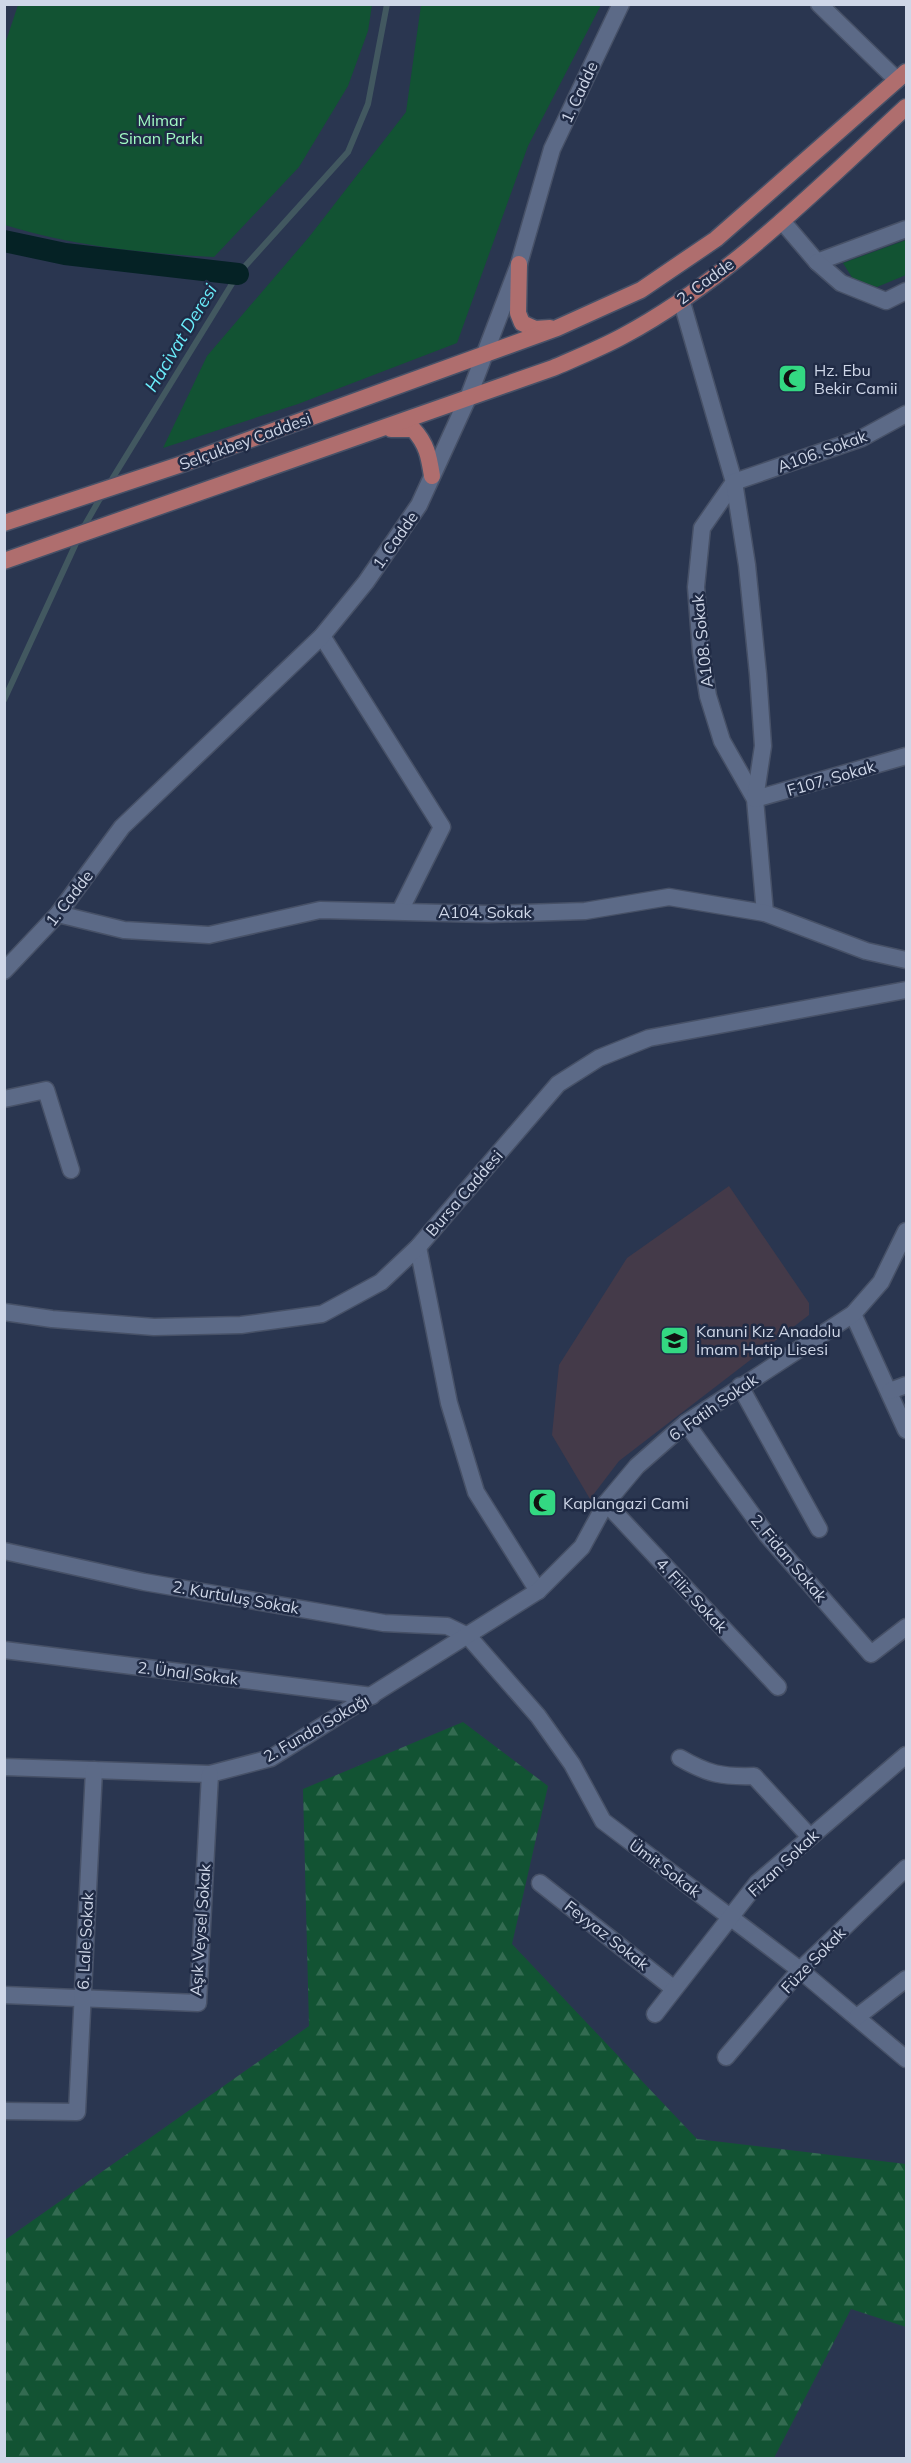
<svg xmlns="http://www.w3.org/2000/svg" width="911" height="2463" viewBox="0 0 911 2463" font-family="Mulish,sans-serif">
  <defs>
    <pattern id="forest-firs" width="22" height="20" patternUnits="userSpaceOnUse" patternTransform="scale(1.5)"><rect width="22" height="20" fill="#125333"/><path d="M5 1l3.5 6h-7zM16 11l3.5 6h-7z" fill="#336b51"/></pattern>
  </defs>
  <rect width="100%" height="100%" fill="#2a3650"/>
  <path fill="#443a49" d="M 729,1186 L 809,1303 L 809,1315 L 619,1461 L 590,1499 L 552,1435 L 559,1365 L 627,1258 Z"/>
  <g fill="#125333">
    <path d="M 18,5 L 18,4 L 372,5 L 368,31 L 348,86 L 299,167 L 214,257 C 142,253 73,246 5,225 L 5,44 Z"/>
    <path d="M 421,5 L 601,5 L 528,146 L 457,343 L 298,404 L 163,448 L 207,356 L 309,237 L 406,112 Z"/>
    <path d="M 906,240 L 906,275 L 877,287 L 853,279 L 843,263 Z"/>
  </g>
  <path fill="url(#forest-firs)" d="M 463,1722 L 548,1786 L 512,1944 L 697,2139 L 906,2164 L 906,2327 L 851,2309 L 774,2458 L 5,2458 L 5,2240 L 309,2026 L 303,1789 Z"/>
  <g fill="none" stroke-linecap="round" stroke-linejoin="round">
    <g stroke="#425860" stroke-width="6">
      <path d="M 109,484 L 238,274 L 348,152 L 368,104 L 387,4"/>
      <path d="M 82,530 L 102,495"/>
      <path d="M 4,700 L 78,539"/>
    </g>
    <path stroke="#052225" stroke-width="22" d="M 4,241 L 65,254 L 238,274"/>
    <defs>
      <g id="minor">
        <path d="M 819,4 L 897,80"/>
        <path d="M 782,221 L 817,262 L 906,229"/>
        <path d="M 817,262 L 841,283 L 886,301 L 906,291"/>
        <path d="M 681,299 L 734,482 L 702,528 L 696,587 L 701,652 L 708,696 L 722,741 L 755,799 L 765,913"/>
        <path d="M 906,414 L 862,438 L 734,482 L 747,565 L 758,674 L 763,746 L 755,799 L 906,756"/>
        <path d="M 322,636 L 442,827 L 400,911"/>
        <path d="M 58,914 L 124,930 L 209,935 L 320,910 L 488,914 L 585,911 L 669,897 L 765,913 L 866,951 L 906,960"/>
        <path d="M 4,1099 L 46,1090 L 71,1170"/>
        <path d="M 418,1247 L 449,1403 L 476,1492 L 538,1591"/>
        <path d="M 853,1314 L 906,1430"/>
        <path d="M 740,1386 L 819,1529"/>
        <path d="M 890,1391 L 906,1385"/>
        <path d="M 686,1423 L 767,1535 L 871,1654 L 906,1627"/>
        <path d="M 606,1503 L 778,1687"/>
        <path d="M 4,1551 L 144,1582 L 384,1623 L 447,1626 L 468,1636 L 538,1716 L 572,1764 L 603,1821 L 800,1970 L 906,2059"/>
        <path d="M 4,1650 L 372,1696"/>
        <path d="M 680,1758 C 708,1774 721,1777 754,1776 L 810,1837"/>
        <path d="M 4,1767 L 210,1774 L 271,1758 L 538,1591 L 582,1547 L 606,1503 L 637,1466 L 686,1423 L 853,1314 L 881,1282 L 906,1231"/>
        <path d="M 540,1883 L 673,1988"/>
        <path d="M 4,1995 L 198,2003 L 210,1774"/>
        <path d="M 655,2014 L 757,1883 L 906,1755"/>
        <path d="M 857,2017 L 906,1979"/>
        <path d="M 726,2057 L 800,1970 L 906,1868"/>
        <path d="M 4,2111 L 77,2112 L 94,1770"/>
      </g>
      <g id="secondary">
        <path d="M 4,971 L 58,914 L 122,827 L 322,636 L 366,582 L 419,505 L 468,398 L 519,264 L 552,149 L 621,4"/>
        <path d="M 4,1312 L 52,1319 L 154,1327 L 241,1325 L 322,1314 L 381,1282 L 418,1247 L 558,1084 L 599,1058 L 649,1038 L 906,990"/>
      </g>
      <g id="primary">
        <path d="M 519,264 L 518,313 L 522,323 L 535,329 L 550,328"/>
        <path d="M 391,429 L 413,429 C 427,444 429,457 432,476"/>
        <path d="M 4,523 L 182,464 L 557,328 L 641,290 L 716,239 L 906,72"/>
        <path d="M 4,561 L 553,368 C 576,358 601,348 623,336 C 728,280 819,187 906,107"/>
      </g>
    </defs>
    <use href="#minor" stroke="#475167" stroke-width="19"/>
    <use href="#secondary" stroke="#475167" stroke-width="19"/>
    <use href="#primary" stroke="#475167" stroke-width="19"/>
    <use href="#minor" stroke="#5c6a87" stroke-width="16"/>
    <use href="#secondary" stroke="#5c6a87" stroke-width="16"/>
    <use href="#primary" stroke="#af6e6e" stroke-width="16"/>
  </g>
  <defs>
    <symbol id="mosque-square" viewBox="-11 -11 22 22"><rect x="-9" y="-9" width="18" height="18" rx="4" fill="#33d882" stroke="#202b45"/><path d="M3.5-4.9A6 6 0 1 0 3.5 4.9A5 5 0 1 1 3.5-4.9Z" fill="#111"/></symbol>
    <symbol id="school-square" viewBox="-11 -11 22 22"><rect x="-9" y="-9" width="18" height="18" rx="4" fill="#33d882" stroke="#202b45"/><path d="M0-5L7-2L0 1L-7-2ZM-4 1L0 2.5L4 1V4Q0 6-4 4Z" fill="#111"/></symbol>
  </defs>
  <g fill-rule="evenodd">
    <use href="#mosque-square" x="776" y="362" width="33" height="33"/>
    <use href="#school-square" x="658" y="1324" width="33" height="33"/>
    <use href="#mosque-square" x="526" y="1486" width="33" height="33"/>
  </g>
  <g text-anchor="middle" stroke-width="5" stroke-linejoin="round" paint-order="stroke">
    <g font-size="16" fill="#cfd7e8" stroke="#202b45">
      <text transform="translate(579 92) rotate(-65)" y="6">1. Cadde</text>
      <text transform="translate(705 281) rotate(-36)" y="6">2. Cadde</text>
      <text transform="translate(245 441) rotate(-20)" y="6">Selçukbey Caddesi</text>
      <text transform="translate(822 451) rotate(-20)" y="6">A106. Sokak</text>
      <text transform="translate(395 540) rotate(-55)" y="6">1. Cadde</text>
      <text transform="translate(702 641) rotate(-96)" y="6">A108. Sokak</text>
      <text transform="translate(831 778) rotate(-16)" y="6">F107. Sokak</text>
      <text transform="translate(69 898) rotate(-52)" y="6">1. Cadde</text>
      <text x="485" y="918">A104. Sokak</text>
      <text transform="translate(464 1193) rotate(-49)" y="6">Bursa Caddesi</text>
      <text transform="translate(713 1407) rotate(-35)" y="6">6. Fatih Sokak</text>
      <text transform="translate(789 1558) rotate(50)" y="6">2. Fidan Sokak</text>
      <text transform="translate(692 1595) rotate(47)" y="6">4. Filiz Sokak</text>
      <text transform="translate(236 1597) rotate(10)" y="6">2. Kurtuluş Sokak</text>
      <text transform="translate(188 1673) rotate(7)" y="6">2. Ünal Sokak</text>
      <text transform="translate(316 1728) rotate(-30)" y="6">2. Funda Sokağı</text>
      <text transform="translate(783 1863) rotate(-43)" y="6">Fizan Sokak</text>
      <text transform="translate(665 1868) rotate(37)" y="6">Ümit Sokak</text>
      <text transform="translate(200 1930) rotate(-86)" y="6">Aşık Veysel Sokak</text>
      <text transform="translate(607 1935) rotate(38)" y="6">Feyyaz Sokak</text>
      <text transform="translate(85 1941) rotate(-87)" y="6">6. Lale Sokak</text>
      <text transform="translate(813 1960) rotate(-46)" y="6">Füze Sokak</text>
    </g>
    <g font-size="16" fill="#a1fbc4" stroke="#202b45">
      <text x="161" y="126">Mimar<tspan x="161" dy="18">Sinan Parkı</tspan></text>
    </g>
    <g font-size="16" fill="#cfd7e8" stroke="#202b45" text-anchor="start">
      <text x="814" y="376">Hz. Ebu<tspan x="814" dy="18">Bekir Camii</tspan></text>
      <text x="696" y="1337">Kanuni Kız Anadolu<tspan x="696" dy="18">İmam Hatip Lisesi</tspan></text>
      <text x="563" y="1509">Kaplangazi Cami</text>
    </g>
    <g font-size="18" font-style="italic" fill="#6beefc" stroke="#202b45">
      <text transform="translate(181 338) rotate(-59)" y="6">Hacivat Deresi</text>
    </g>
  </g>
  <rect width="911" height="2463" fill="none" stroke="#cfd7e8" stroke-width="12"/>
</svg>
